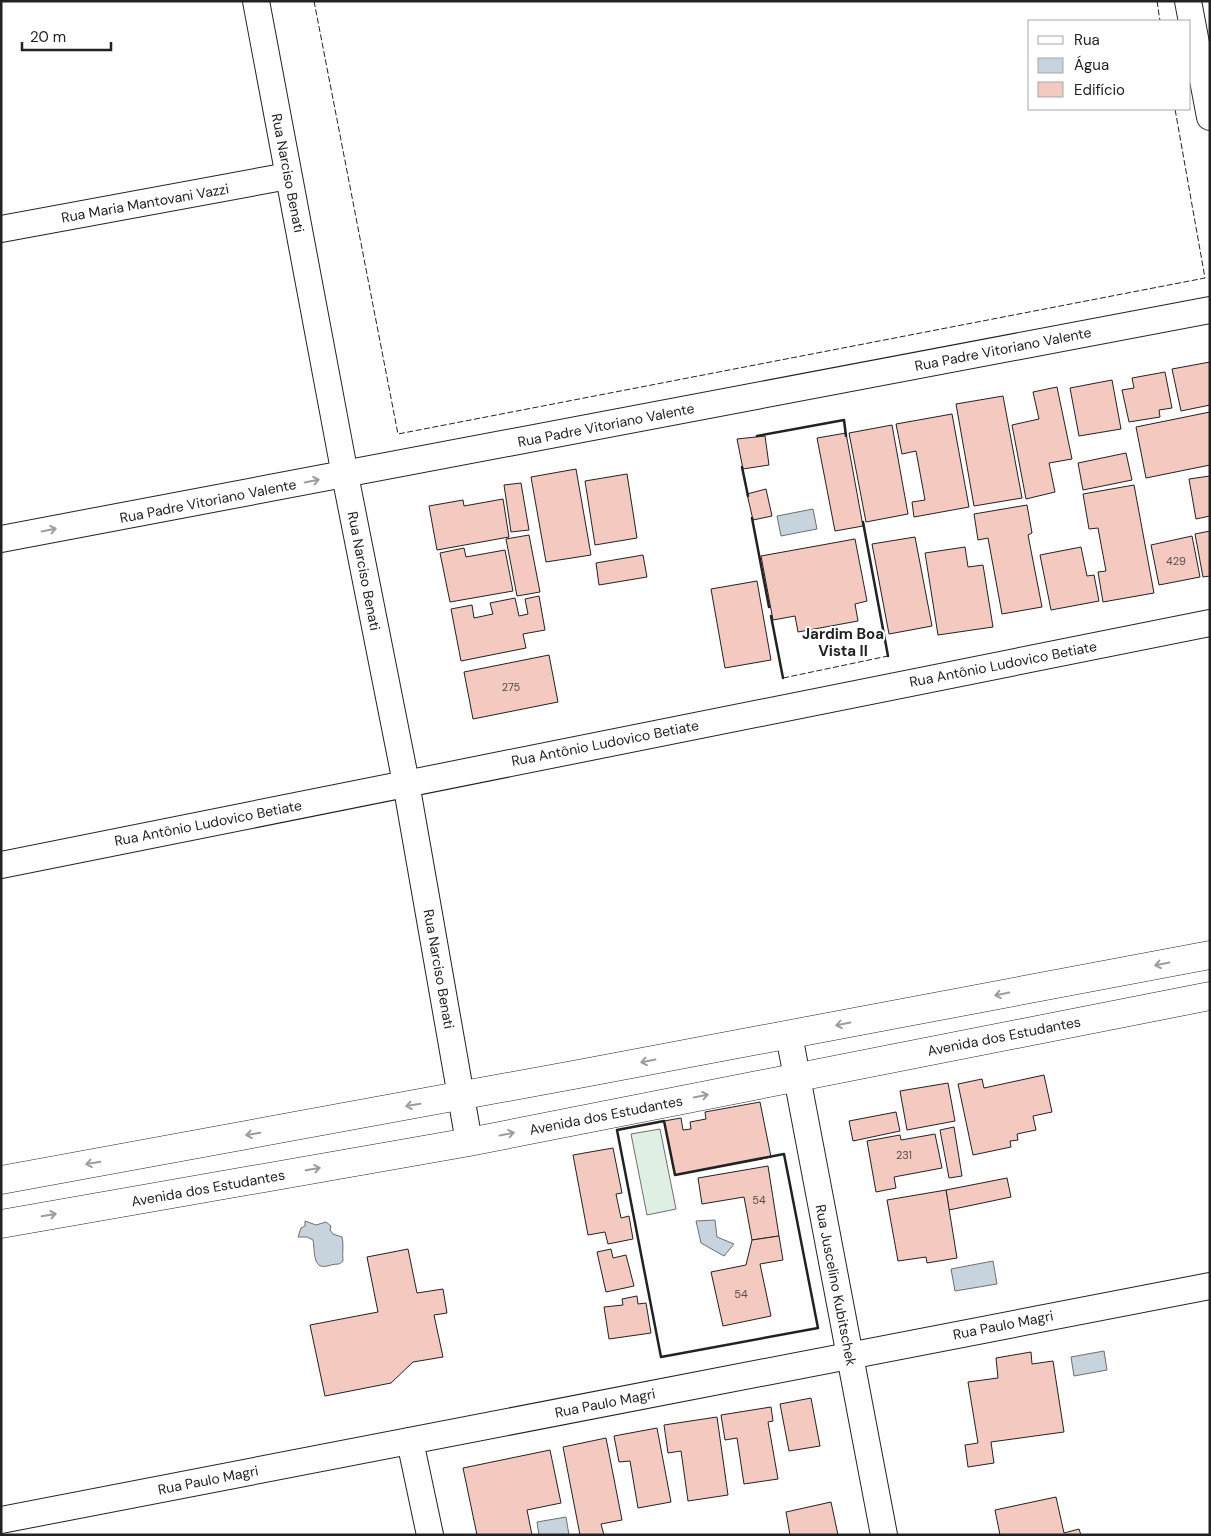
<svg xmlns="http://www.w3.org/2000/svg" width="1211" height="1536" viewBox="0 0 1211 1536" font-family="'DM Sans',sans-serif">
  <rect width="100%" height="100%" fill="#fff"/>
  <path fill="#e0efe3" stroke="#6f6f6f" d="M 660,1129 L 676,1209 L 647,1215 L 631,1134 Z"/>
  <g fill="#c7d3dd" stroke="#6f6f6f">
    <path d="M 813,509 L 817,529 L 781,536 L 777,516 Z"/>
    <path d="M 715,1220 L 717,1237 L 734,1244 L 724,1256 L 701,1243 L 696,1221 Z"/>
    <path d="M 305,1221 L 316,1225 L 326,1222 L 331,1226 L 330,1230 L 333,1234 L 342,1237 C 344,1244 342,1253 343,1261 L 339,1264 C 334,1264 332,1265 327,1266 C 312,1270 315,1249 313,1240 L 307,1237 L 298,1237 L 301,1228 L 305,1226 Z"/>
    <path d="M 993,1261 L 997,1284 L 955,1291 L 951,1269 Z"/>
    <path d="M 1104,1351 L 1107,1370 L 1074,1376 L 1071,1357 Z"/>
    <path d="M 566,1517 L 569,1535 L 539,1535 L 537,1522 Z"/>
  </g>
  <g fill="#f3c9c0" stroke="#222">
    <path d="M 1210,362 L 1210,405 L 1181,411 L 1172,369 Z"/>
    <path d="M 1165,372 L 1172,408 L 1159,410 L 1160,417 L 1129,422 L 1122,390 L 1134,388 L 1132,378 Z"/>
    <path d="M 1112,380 L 1121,429 L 1079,436 L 1070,388 Z"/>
    <path d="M 1057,387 L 1072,459 L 1049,463 L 1055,492 L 1026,499 L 1012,425 L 1039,419 L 1033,392 Z"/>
    <path d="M 1003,396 L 1022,498 L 974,506 L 956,404 Z"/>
    <path d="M 1210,412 L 1210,465 L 1146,478 L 1136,427 Z"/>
    <path d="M 952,414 L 969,507 L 914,517 L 912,502 L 925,500 L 916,451 L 902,454 L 896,424 Z"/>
    <path d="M 892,425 L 908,514 L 866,522 L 849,433 Z"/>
    <path d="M 846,433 L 863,526 L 835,531 L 817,438 Z"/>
    <path d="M 765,436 L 769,465 L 743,469 L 737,439 Z"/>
    <path d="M 1126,453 L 1132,480 L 1083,490 L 1078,463 Z"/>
    <path d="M 576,469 L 591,555 L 546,562 L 531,477 Z"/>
    <path d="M 627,474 L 637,538 L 595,545 L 585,481 Z"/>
    <path d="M 1210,476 L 1210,516 L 1196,519 L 1189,479 Z"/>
    <path d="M 521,483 L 529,530 L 511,532 L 504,485 Z"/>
    <path d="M 1134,485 L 1154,593 L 1103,602 L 1098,572 L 1106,571 L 1098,528 L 1089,529 L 1083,494 Z"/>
    <path d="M 766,489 L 772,516 L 753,520 L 747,494 Z"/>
    <path d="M 503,499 L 509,537 L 437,550 L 429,506 L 463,500 L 464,506 Z"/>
    <path d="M 1027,505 L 1032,533 L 1028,535 L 1042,607 L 1002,614 L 988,538 L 978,540 L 974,514 Z"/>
    <path d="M 1210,531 L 1210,576 L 1203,577 L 1195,534 Z"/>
    <path d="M 529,535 L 540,592 L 517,596 L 506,539 Z"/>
    <path d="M 1192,536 L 1200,577 L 1159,585 L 1151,545 Z"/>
    <path d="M 915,537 L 932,626 L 889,634 L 872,544 Z"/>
    <path d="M 855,539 L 867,601 L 855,604 L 858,621 L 798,632 L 795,616 L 773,620 L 761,556 Z"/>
    <path d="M 965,547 L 968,567 L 983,565 L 993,627 L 938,635 L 925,553 Z"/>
    <path d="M 1081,547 L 1087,576 L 1094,575 L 1099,601 L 1051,610 L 1040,555 Z"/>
    <path d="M 464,548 L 466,557 L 505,550 L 513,591 L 450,602 L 440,553 Z"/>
    <path d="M 643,555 L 647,577 L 599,585 L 596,563 Z"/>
    <path d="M 757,581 L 771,660 L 725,668 L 711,589 Z"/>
    <path d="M 539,596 L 545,630 L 523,634 L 526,648 L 461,661 L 451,609 L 472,605 L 474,618 L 493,614 L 490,603 L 515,598 L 519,616 L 528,614 L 525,599 Z"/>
    <path d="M 549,655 L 558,702 L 473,719 L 464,672 Z"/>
    <path d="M 1044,1075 L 1052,1112 L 1033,1116 L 1036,1130 L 1017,1134 L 1018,1140 L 1010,1141 L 1011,1147 L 973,1155 L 958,1084 L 982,1079 L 984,1088 Z"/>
    <path d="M 948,1083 L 955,1121 L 907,1130 L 900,1091 Z"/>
    <path d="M 760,1102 L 771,1157 L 675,1175 L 664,1121 L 681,1118 L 683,1130 L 691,1129 L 690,1122 L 706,1119 L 705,1112 Z"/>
    <path d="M 896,1112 L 900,1131 L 853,1141 L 849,1121 Z"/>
    <path d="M 954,1127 L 962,1176 L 949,1178 L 940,1130 Z"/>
    <path d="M 935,1134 L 942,1168 L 894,1177 L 896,1188 L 876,1192 L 867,1141 L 900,1135 L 901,1140 Z"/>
    <path d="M 613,1148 L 622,1193 L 616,1194 L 621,1218 L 629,1216 L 633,1239 L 608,1244 L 605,1232 L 588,1235 L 573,1155 Z"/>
    <path d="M 768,1166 L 779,1236 L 752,1240 L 744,1197 L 702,1204 L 698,1178 Z"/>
    <path d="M 1007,1178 L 1011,1197 L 949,1210 L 946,1190 Z"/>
    <path d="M 946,1190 L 957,1258 L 927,1263 L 926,1257 L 898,1261 L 887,1200 Z"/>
    <path d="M 779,1236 L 783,1260 L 760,1264 L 771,1316 L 723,1326 L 711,1272 L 746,1265 L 752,1240 Z"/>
    <path d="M 408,1249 L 417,1293 L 443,1289 L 447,1313 L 434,1315 L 443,1357 L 413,1362 L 391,1383 L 325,1396 L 310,1325 L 378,1312 L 367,1257 Z"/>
    <path d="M 611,1249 L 613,1258 L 626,1255 L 634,1286 L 606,1292 L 597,1252 Z"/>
    <path d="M 637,1296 L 638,1304 L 646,1303 L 651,1333 L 609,1339 L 604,1307 L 623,1305 L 622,1299 Z"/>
    <path d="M 1031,1352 L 1032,1364 L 1053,1361 L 1064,1432 L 991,1442 L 994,1463 L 968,1467 L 965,1445 L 978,1443 L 968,1382 L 998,1378 L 996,1358 Z"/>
    <path d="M 811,1398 L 820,1446 L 789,1451 L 780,1404 Z"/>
    <path d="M 771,1407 L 773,1421 L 768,1422 L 778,1479 L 744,1484 L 737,1438 L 725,1440 L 721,1415 Z"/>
    <path d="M 717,1417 L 728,1495 L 688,1501 L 681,1451 L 668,1453 L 664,1425 Z"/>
    <path d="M 657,1428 L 671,1502 L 638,1508 L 630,1461 L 619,1462 L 614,1436 Z"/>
    <path d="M 606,1438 L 622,1520 L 601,1524 L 604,1535 L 580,1535 L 563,1447 Z"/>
    <path d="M 550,1450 L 561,1503 L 527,1510 L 532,1535 L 477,1535 L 463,1468 Z"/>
    <path d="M 1056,1497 L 1064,1533 L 1079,1529 L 1081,1535 L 1000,1535 L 995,1510 Z"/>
    <path d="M 831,1502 L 838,1535 L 790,1535 L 786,1512 Z"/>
  </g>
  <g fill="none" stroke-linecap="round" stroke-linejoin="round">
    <defs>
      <g id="minor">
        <path d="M 256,1 L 345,475 L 406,783 L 469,1142"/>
        <path d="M 1188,1 L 1210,117"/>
        <path d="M 1,229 L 288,176"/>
        <path d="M 1,539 L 1210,310"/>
        <path d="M 1,865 L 1210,623"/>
        <path d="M 789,1035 L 884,1535"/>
        <path d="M 410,1441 L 430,1535"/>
        <path d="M 1,1520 L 1210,1286"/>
      </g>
      <g id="tertiary">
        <path d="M 1,1180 L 584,1073 L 1210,955"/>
        <path d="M 1,1224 L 469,1142 L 1210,996"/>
      </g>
    </defs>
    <use href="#minor" stroke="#222" stroke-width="28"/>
    <use href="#tertiary" stroke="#222" stroke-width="29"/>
    <use href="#minor" stroke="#fff" stroke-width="26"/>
    <use href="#tertiary" stroke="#fff" stroke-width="28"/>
    <g stroke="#222" stroke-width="1" stroke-dasharray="6 2.5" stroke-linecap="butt">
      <path d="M 314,1 L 398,434 L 1205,278 L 1175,109"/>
      <path d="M 1157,1 L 1160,21"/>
      <path d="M 783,678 L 888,656"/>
    </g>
    <g stroke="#222" stroke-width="2.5">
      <path d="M 757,436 L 844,420 L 846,436"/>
      <path d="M 742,467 L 748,496"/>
      <path d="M 752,518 L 769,607"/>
      <path d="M 863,522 L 888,656"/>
      <path d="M 771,616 L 783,678"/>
      <path d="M 664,1121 L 675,1175 L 784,1154 L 818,1328 L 661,1357 L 617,1130 Z"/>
    </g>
  </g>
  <defs><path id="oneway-shaft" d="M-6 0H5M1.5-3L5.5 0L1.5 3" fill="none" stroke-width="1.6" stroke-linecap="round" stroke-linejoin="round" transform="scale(1.25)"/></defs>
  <g stroke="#9c9c9c">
    <use href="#oneway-shaft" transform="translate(312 481) rotate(-11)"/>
    <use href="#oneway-shaft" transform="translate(49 530) rotate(-11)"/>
    <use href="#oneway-shaft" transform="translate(1162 964) rotate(169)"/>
    <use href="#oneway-shaft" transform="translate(1002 994) rotate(169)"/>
    <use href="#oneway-shaft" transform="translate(843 1024) rotate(169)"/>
    <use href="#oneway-shaft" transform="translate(648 1061) rotate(169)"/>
    <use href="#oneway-shaft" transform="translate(701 1096) rotate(-11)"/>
    <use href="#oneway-shaft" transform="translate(413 1105) rotate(170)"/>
    <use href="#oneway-shaft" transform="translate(253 1134) rotate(170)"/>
    <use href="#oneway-shaft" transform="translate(507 1134) rotate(-11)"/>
    <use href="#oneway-shaft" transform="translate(93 1163) rotate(170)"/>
    <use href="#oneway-shaft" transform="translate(313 1169) rotate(-10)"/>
    <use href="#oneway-shaft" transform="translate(49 1215) rotate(-10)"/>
  </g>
  <g text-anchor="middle" stroke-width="4" stroke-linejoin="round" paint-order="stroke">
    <g font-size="11" fill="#564c4a">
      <text x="1176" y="565">429</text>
      <text x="511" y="691">275</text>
      <text x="904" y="1159">231</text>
      <text x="759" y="1204">54</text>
      <text x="741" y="1298">54</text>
    </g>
    <g font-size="14" fill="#222" stroke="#fff">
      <text transform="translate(288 173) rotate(79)" y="5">Rua Narciso Benati</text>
      <text transform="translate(145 203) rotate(-10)" y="5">Rua Maria Mantovani Vazzi</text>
      <text transform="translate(1003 349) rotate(-11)" y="5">Rua Padre Vitoriano Valente</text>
      <text transform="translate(606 425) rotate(-11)" y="5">Rua Padre Vitoriano Valente</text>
      <text transform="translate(208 501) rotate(-11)" y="5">Rua Padre Vitoriano Valente</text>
      <text transform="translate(364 571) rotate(79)" y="5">Rua Narciso Benati</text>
      <text transform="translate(1003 664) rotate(-11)" y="5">Rua Antônio Ludovico Betiate</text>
      <text transform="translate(605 743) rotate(-11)" y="5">Rua Antônio Ludovico Betiate</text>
      <text transform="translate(208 823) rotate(-11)" y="5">Rua Antônio Ludovico Betiate</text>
      <text transform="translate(439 969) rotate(80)" y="5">Rua Narciso Benati</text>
      <text transform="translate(1004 1036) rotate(-11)" y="5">Avenida dos Estudantes</text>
      <text transform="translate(606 1115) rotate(-11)" y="5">Avenida dos Estudantes</text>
      <text transform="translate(208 1188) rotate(-10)" y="5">Avenida dos Estudantes</text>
      <text transform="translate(836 1285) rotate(79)" y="5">Rua Juscelino Kubitschek</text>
      <text transform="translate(1003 1325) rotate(-11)" y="5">Rua Paulo Magri</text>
      <text transform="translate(605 1403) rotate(-11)" y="5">Rua Paulo Magri</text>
      <text transform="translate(208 1480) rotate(-11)" y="5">Rua Paulo Magri</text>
    </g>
    <g font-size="15" font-weight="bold" fill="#222" stroke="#fff">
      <text x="843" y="639">Jardim Boa<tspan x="843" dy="17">Vista II</tspan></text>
    </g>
  </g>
  <rect width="1211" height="1536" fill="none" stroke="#222222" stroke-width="5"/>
  <rect x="1028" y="20" width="162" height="90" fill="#ffffff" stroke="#a7a7a7"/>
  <rect x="1038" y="36" width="25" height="8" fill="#ffffff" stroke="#a7a7a7"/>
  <text x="1074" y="45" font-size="15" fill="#222222">Rua</text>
  <rect x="1038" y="58" width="25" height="15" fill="#c7d3dd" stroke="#a7a7a7"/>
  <text x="1074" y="70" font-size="15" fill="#222222">Água</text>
  <rect x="1038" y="82" width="25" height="15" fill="#f3c9c0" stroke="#a7a7a7"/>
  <text x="1074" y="95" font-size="15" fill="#222222">Edifício</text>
  <path d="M22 42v8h89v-8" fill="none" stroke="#222222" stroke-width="2.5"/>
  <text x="30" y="42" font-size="15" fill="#222222" stroke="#ffffff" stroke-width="4" paint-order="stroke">20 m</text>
</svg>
